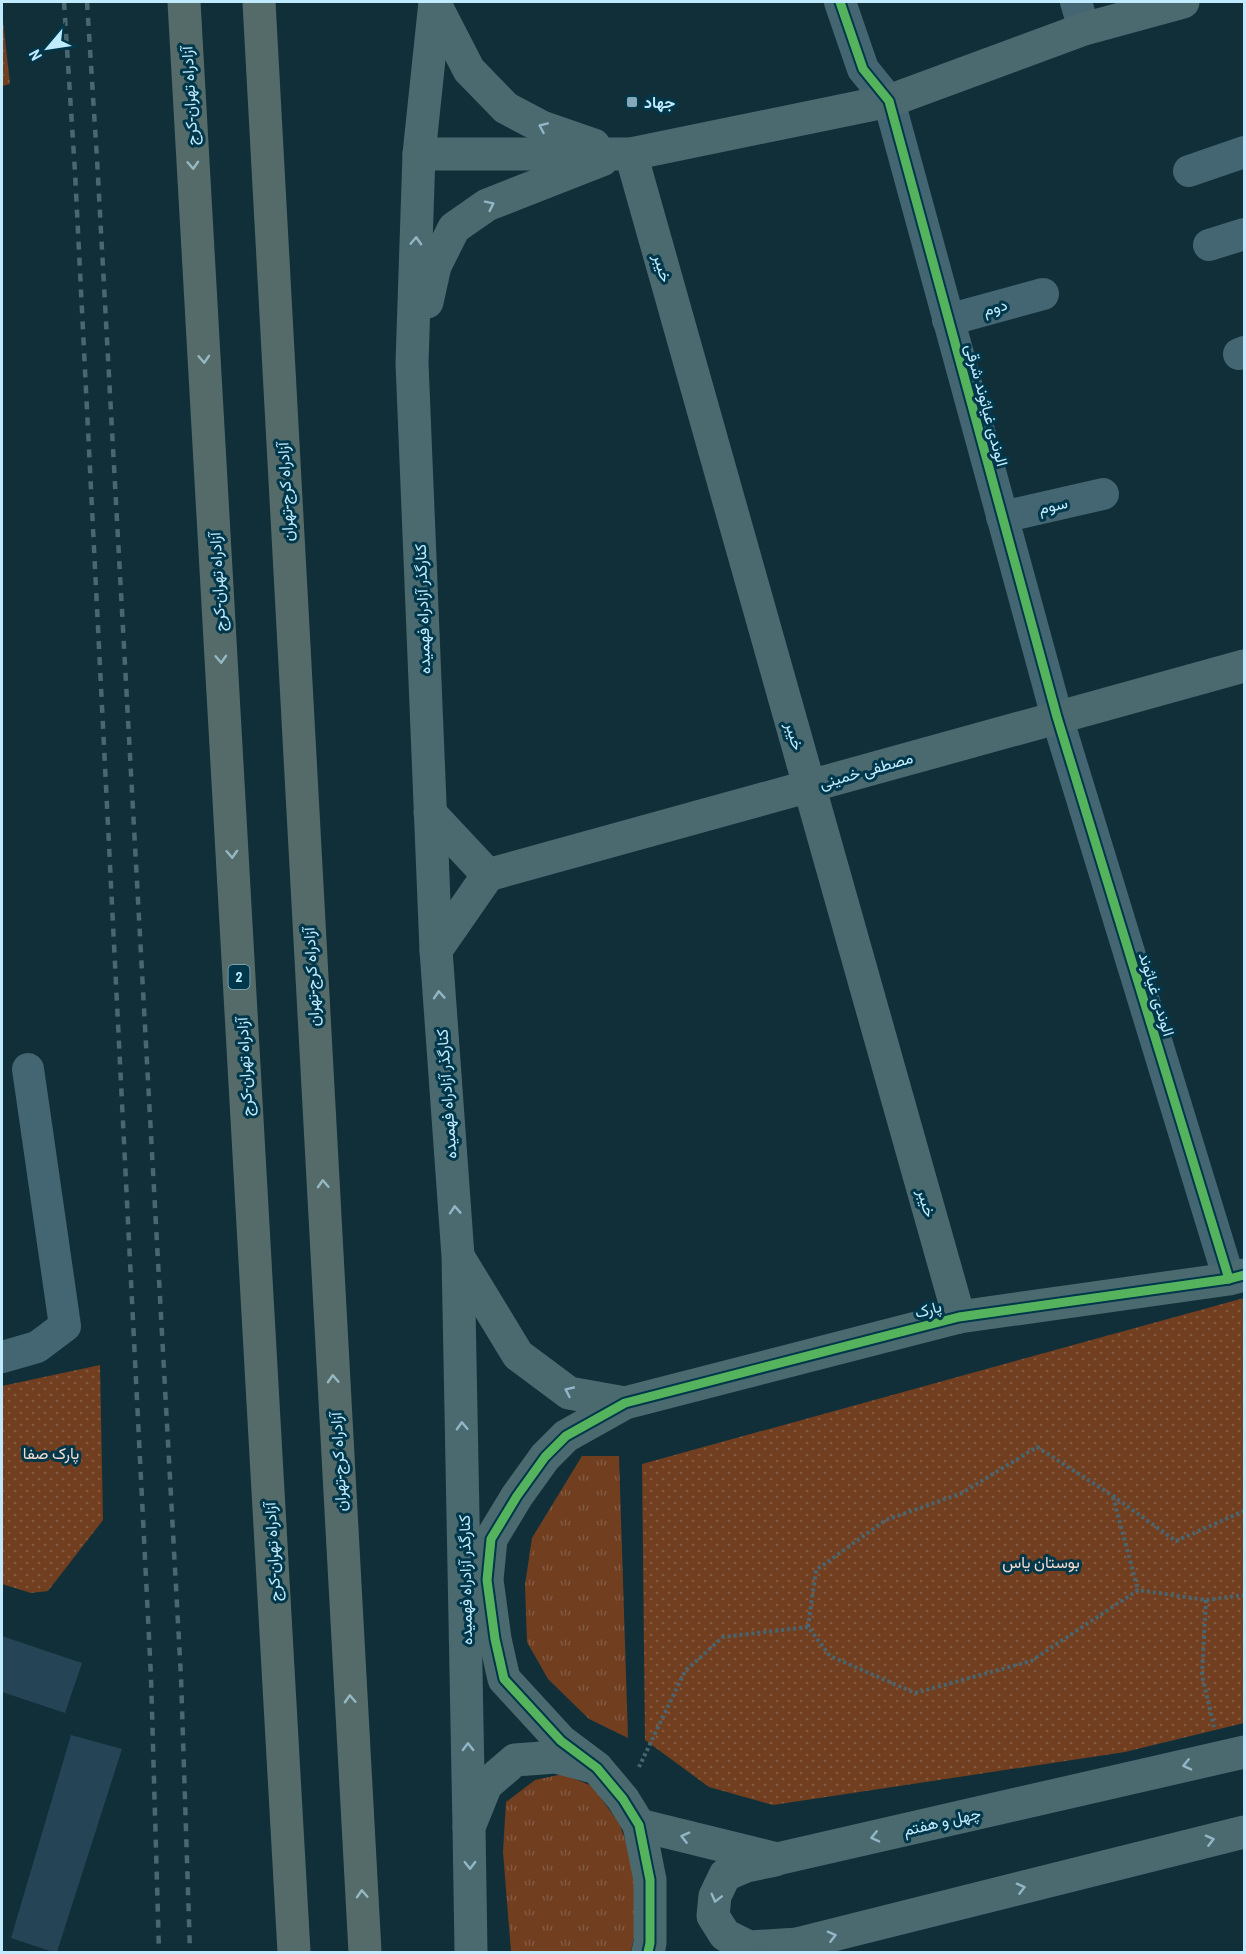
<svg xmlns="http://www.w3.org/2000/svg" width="1246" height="1954" viewBox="0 0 1246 1954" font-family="'Archivo Narrow',Vazirmatn,sans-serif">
  <defs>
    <pattern id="grass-tufts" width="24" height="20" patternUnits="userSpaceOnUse" patternTransform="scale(1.5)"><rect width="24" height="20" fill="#713e20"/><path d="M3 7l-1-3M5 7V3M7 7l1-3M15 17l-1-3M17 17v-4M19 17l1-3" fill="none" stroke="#835a41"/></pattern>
    <pattern id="park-dots" width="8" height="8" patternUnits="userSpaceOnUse" patternTransform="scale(1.5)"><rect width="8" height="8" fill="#713e20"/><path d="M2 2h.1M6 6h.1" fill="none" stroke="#835a41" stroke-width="1.8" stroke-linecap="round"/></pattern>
  </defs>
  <rect width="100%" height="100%" fill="#112f39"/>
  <g fill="url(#grass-tufts)">
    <path d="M 582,1456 L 619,1456 L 628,1738 L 589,1719 L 548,1679 L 527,1642 L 525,1585 L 532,1538 Z"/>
    <path d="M 563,1774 L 592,1786 L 619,1823 L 634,1862 L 637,1920 L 631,1952 L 511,1952 L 503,1852 L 506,1802 L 535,1780 Z"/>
  </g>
  <g fill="url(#park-dots)">
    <path d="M 2,12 L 10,84 L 2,86 Z"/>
    <path d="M 1244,1298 L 1244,1723 L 1125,1752 L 773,1805 L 709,1787 L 645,1740 L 642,1464 Z"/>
    <path d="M 100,1365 L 103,1520 L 48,1591 L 31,1593 L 2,1584 L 2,1386 Z"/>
  </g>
  <g fill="#254455">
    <path d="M 2,1636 L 82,1663 L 65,1713 L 2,1692 Z"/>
    <path d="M 71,1735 L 122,1749 L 57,1952 L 53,1952 L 11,1938 Z"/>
  </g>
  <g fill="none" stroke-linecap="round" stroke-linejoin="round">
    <g stroke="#486670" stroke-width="4" stroke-dasharray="3 3" stroke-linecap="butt">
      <path d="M 1113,1497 L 1138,1590"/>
      <path d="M 1206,1600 L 1202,1675 L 1214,1727"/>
      <path d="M 808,1627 L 816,1570 L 886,1520 L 962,1493 L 1037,1447 L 1113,1496 L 1176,1541 L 1244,1511"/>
      <path d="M 639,1767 L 685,1671 L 723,1637 L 808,1627 L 830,1656 L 915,1693 L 1031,1661 L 1138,1590 L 1206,1600 L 1244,1595"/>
    </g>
    <g stroke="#436672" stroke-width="32">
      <path d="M 840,2 L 863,69 L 889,101 L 1057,717 L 1229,1279"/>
      <path d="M 1076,2 L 1084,29"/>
      <path d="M 1189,171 L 1244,152"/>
      <path d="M 1209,245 L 1244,234"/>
      <path d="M 948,320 L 1043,294"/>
      <path d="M 1239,354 L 1244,352"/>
      <path d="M 1002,517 L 1103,494"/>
      <path d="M 2,1357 L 37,1347 L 65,1326 L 28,1069"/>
    </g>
    <g stroke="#4a6a70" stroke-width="33">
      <path d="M 435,2 L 419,154 L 412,363 L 436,950 L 458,1256 L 469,1827"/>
      <path d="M 435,4 L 469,70 L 506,108 L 542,127 L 594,145"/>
      <path d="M 419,154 L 631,154 L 889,101 L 1084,29 L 1183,2"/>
      <path d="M 631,154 L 959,1317"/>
      <path d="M 427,302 L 435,266 L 454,228 L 487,205 L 602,160"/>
      <path d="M 430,813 L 488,875"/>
      <path d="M 488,875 L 1244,666"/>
      <path d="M 436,950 L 488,875"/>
      <path d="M 459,1258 L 518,1355 L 569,1393 L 625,1403"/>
      <path d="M 639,1825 L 777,1859 L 1244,1752"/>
      <path d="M 775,1860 L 746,1866 L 725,1875 L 715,1896 L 713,1916 L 725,1935 L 749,1947 L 798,1944"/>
      <path d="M 471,1952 L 469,1827 L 486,1785 L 515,1760 L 556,1757 L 590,1766"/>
      <path d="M 648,1952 L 650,1943 L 650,1880 L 639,1825 L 623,1799 L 597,1768 L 561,1741 L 504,1679 L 495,1639 L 487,1580 L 491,1539 L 517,1496 L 545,1457 L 566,1436 L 625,1403 L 959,1317 L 1229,1279 L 1244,1275"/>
      <path d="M 776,1952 L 801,1943 L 1244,1832"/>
    </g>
    <g stroke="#546b69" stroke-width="33">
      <path d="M 184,2 L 294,1952"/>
      <path d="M 259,2 L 365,1952"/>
    </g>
    <g stroke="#4a6671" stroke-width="4.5" stroke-dasharray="8 8" stroke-linecap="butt">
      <path d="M 64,2 L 75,172 L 151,1677 L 159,1952"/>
      <path d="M 87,2 L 97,159 L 181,1677 L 190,1952"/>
    </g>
    <defs>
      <g id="cycleway">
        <path d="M 840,2 L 863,69 L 889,101 L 1057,717 L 1229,1279"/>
        <path d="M 648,1952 L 650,1943 L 650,1880 L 639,1825 L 623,1799 L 597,1768 L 561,1741 L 504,1679 L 495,1639 L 487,1580 L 491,1539 L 517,1496 L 545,1457 L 566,1436 L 625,1403 L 959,1317 L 1229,1279 L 1244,1275"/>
      </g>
    </defs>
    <use href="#cycleway" stroke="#00374a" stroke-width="13"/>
    <use href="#cycleway" stroke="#56b35d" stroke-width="9"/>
  </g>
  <defs><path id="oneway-chevron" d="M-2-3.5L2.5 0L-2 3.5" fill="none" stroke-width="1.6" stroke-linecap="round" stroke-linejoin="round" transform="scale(1.5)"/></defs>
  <g stroke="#91b7c6">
    <use href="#oneway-chevron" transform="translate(543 127) rotate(-156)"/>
    <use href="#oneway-chevron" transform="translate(490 205) rotate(-26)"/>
    <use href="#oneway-chevron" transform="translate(416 241) rotate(-88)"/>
    <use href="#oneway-chevron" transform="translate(439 995) rotate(-94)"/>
    <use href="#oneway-chevron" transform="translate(455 1210) rotate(-94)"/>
    <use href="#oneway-chevron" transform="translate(569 1391) rotate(-155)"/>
    <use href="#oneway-chevron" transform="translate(462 1426) rotate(-92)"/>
    <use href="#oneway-chevron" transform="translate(468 1747) rotate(-91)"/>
    <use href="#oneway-chevron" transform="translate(1187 1765) rotate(167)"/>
    <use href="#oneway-chevron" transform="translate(685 1837) rotate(-166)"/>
    <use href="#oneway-chevron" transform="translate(875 1837) rotate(167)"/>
    <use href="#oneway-chevron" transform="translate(1210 1840) rotate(-14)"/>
    <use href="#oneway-chevron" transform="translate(470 1865) rotate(89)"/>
    <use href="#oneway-chevron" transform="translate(1021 1888) rotate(-14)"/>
    <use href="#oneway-chevron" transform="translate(716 1898) rotate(104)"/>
    <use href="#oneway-chevron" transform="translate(832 1936) rotate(-14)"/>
  </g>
  <g stroke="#95b8c3">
    <use href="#oneway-chevron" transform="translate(193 165) rotate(87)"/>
    <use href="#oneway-chevron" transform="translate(204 359) rotate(87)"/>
    <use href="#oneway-chevron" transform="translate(221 659) rotate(87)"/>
    <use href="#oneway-chevron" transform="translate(232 854) rotate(87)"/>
    <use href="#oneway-chevron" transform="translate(323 1184) rotate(-93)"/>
    <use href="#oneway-chevron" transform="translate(333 1379) rotate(-93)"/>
    <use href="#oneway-chevron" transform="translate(350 1699) rotate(-93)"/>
    <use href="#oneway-chevron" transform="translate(362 1894) rotate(-93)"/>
  </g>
  <rect fill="#83a9ba" stroke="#00374a" stroke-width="2" x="626" y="96" width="12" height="12" rx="3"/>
  <g text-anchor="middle" stroke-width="6" stroke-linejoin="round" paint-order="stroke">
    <rect fill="#00374a" stroke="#86b5c9" stroke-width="1.5" x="228.5" y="965" width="21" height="24" rx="4.5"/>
    <g font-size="15" font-weight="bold" fill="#c0ebff">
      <text x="239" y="982">2</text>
    </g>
    <g font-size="16" fill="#c0ebff" stroke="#00374a">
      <text transform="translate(189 96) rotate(-93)" y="6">آزادراه تهران-کرج</text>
      <text transform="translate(663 268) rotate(74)" y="6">خیبر</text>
      <text transform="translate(995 307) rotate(-16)" y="6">دوم</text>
      <text transform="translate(987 405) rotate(75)" y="6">الوندی غیاثوند شرقی</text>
      <text transform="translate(285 492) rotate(-93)" y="6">آزادراه کرج-تهران</text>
      <text transform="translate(1053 505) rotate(-13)" y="6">سوم</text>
      <text transform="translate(217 582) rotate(-93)" y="6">آزادراه تهران-کرج</text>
      <text transform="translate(422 609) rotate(-92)" y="6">کنارگذر آزادراه فهمیده</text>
      <text transform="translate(795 736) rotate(74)" y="6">خیبر</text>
      <text transform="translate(866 770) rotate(-16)" y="6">مصطفی خمینی</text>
      <text transform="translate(311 977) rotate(-93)" y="6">آزادراه کرج-تهران</text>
      <text transform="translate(1157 994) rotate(73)" y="6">الوندی غیاثوند</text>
      <text transform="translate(244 1067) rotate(-93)" y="6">آزادراه تهران-کرج</text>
      <text transform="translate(446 1094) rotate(-94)" y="6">کنارگذر آزادراه فهمیده</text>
      <text transform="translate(927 1203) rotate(74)" y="6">خیبر</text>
      <text transform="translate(928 1309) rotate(-15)" y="6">پارک</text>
      <text transform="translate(338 1462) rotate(-93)" y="6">آزادراه کرج-تهران</text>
      <text transform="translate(272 1552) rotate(-93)" y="6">آزادراه تهران-کرج</text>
      <text transform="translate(465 1580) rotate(-91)" y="6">کنارگذر آزادراه فهمیده</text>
      <text transform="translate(942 1821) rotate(-13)" y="6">چهل و هفتم</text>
    </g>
    <g font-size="16" font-weight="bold" fill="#c0ebff" stroke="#00374a" text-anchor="start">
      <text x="644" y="108">جهاد</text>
    </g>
    <g font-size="16" fill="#f4dcd0" stroke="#00374a">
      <text x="51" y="1459">پارک صفا</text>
      <text x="1041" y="1568">بوستان یاس</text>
    </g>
  </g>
  <rect width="1246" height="1954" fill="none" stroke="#c0ebff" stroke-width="6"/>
  <g transform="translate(48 48) rotate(241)" stroke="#00374a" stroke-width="4.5" paint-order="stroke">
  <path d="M0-4.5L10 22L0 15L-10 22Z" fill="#c0ebff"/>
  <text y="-9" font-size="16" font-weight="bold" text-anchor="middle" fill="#c0ebff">N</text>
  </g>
</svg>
